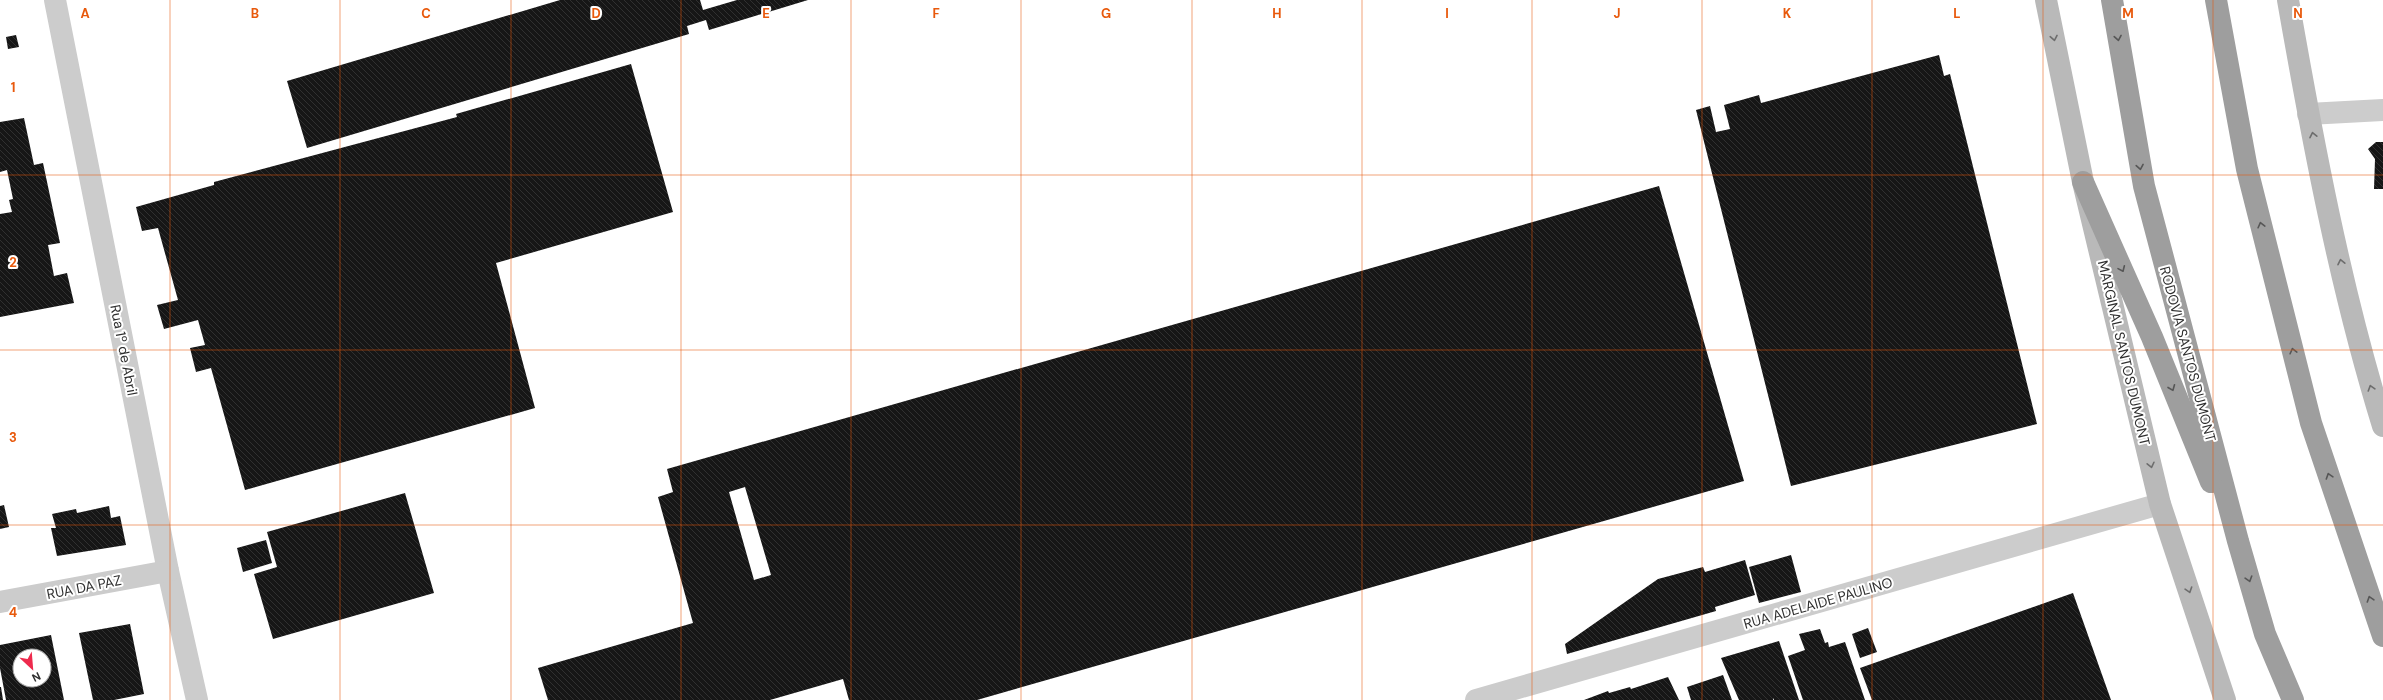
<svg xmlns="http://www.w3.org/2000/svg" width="2383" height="700" viewBox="0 0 2383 700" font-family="'DM Sans',sans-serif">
  <defs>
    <pattern id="building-back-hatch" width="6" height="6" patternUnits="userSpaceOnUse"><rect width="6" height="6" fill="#161616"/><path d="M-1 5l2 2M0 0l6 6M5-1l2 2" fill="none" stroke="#303030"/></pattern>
  </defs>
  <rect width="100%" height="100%" fill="#fff"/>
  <g fill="url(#building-back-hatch)" fill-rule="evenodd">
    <path d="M 560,0 L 700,0 L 703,10 L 737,0 L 808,0 L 709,30 L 706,20 L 687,26 L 689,34 L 307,148 L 287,81 Z"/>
    <path d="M 16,35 L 19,47 L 8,49 L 6,37 Z"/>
    <path d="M 1939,55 L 1944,76 L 1950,74 L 2037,424 L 1791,486 L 1696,110 L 1710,106 L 1716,132 L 1730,129 L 1724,105 L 1759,95 L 1761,103 Z"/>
    <path d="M 631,64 L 673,212 L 496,263 L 535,408 L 245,490 L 211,368 L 196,372 L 190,348 L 205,345 L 198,320 L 164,329 L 157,305 L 178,300 L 158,228 L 142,231 L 136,207 L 214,185 L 214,182 L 457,117 L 456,114 Z"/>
    <path d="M 24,118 L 34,165 L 43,163 L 60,243 L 48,245 L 54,276 L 67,273 L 74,303 L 0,317 L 0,214 L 12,212 L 9,200 L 13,199 L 7,170 L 0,172 L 0,122 Z"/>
    <path d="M 2376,142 L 2383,142 L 2383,189 L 2374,189 L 2375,159 L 2368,149 Z"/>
    <path d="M 1659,186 L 1744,481 L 977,700 L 849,700 L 843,679 L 770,700 L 548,700 L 538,668 L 693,623 L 658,497 L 673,492 L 667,469 ZM 745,487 L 771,575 L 754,580 L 729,492 Z"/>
    <path d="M 405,493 L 434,593 L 273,639 L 254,574 L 277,567 L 267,532 Z"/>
    <path d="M 4,505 L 9,527 L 0,529 L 0,506 Z"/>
    <path d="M 109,506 L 111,518 L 120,516 L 126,545 L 57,556 L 51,528 L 56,528 L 52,514 L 76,509 L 77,513 Z"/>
    <path d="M 266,540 L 272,563 L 243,572 L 237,548 Z"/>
    <path d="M 1791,555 L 1801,592 L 1759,603 L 1749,567 Z"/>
    <path d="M 1745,560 L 1755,595 L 1715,607 L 1716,611 L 1567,654 L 1565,644 L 1658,579 L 1703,567 L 1705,572 Z"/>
    <path d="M 2073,593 L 2111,700 L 1872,700 L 1860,668 Z"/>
    <path d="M 130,624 L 144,694 L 114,700 L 93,700 L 79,633 Z"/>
    <path d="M 1868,628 L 1877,652 L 1860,658 L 1852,634 Z"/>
    <path d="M 1820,629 L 1825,643 L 1828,642 L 1829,647 L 1845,642 L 1865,700 L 1803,700 L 1788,656 L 1805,650 L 1799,634 Z"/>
    <path d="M 51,635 L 64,700 L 6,700 L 0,668 L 0,645 ZM 20,656 L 44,656 L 44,680 L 20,680 Z"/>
    <path d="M 1779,641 L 1799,700 L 1774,700 L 1774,698 L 1773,700 L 1739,700 L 1721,658 Z"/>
    <path d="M 1723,675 L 1732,700 L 1691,700 L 1687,687 Z"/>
    <path d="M 1668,677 L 1679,700 L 1584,700 L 1608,691 L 1609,693 L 1630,687 L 1631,689 Z"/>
    <path d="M 0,687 L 1,687 L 3,700 L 0,700 Z"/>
  </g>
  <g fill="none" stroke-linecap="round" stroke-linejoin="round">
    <g stroke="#ccc" stroke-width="22">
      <path d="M 55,0 L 168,571 L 197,700"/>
      <path d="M 2308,114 L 2383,110"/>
      <path d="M 0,602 L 168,571"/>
      <path d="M 1476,700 L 2160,504"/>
    </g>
    <g stroke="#b9b9b9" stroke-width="22">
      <path d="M 2046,0 L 2083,182 L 2160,504 L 2225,700"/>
      <path d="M 2288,0 C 2313,143 2340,287 2383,426"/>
    </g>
    <g stroke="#9e9e9e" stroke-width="22">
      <path d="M 2112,0 L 2144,186 L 2238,541 L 2265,634 L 2293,700"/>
      <path d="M 2216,0 L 2247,169 L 2311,423 L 2383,636"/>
      <path d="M 2083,182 L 2152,337 L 2211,482"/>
    </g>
  </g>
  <defs><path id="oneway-chevron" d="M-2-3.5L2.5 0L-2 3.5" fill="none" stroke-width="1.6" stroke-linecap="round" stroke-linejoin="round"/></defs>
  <g stroke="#6d6d6d">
    <use href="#oneway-chevron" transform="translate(2054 38) rotate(79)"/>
    <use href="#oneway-chevron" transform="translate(2313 135) rotate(-102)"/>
    <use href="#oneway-chevron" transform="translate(2341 262) rotate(-102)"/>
    <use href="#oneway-chevron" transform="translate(2371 388) rotate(-107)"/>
    <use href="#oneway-chevron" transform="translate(2151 465) rotate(77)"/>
    <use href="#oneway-chevron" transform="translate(2189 590) rotate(72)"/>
  </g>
  <g stroke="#565656">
    <use href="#oneway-chevron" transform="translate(2118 38) rotate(80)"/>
    <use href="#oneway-chevron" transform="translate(2140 167) rotate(80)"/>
    <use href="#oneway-chevron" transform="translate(2261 225) rotate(-104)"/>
    <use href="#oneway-chevron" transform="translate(2122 269) rotate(66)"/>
    <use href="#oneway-chevron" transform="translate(2293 351) rotate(-104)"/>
    <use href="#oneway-chevron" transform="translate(2172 388) rotate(68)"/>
    <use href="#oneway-chevron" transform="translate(2329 476) rotate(-108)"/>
    <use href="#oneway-chevron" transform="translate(2249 579) rotate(73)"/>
    <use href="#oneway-chevron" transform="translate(2370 599) rotate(-108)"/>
  </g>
  <path fill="none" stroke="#e8590c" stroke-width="1" stroke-opacity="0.55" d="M 170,0 L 170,700M 340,0 L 340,700M 511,0 L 511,700M 681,0 L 681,700M 851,0 L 851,700M 1021,0 L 1021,700M 1192,0 L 1192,700M 1362,0 L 1362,700M 1532,0 L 1532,700M 1702,0 L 1702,700M 1872,0 L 1872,700M 2043,0 L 2043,700M 2213,0 L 2213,700M 0,175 L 2383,175M 0,350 L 2383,350M 0,525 L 2383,525"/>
  <g text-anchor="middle" stroke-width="4" stroke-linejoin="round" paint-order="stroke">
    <g font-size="14" fill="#2f2f2f" stroke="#fff">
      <text transform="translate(124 350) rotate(79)" y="5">Rua 1º de Abril</text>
      <text transform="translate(2124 353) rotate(77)" y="5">MARGINAL SANTOS DUMONT</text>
      <text transform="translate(2188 354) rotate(75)" y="5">RODOVIA SANTOS DUMONT</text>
      <text transform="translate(84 587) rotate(-11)" y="5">RUA DA PAZ</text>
      <text transform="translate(1818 603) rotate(-16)" y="5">RUA ADELAIDE PAULINO</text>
    </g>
  </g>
  <g font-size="13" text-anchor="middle" font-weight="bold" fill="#e8590c" stroke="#fff" stroke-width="4" stroke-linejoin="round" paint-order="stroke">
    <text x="85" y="18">A</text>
    <text x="255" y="18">B</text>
    <text x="426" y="18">C</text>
    <text x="596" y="18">D</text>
    <text x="766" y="18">E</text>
    <text x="936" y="18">F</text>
    <text x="1106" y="18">G</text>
    <text x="1277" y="18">H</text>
    <text x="1447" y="18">I</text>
    <text x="1617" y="18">J</text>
    <text x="1787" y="18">K</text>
    <text x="1957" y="18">L</text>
    <text x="2128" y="18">M</text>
    <text x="2298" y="18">N</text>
    <text x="13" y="92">1</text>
    <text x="13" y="267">2</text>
    <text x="13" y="442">3</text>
    <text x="13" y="617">4</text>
  </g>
  <g transform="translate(32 668) rotate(154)"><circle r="19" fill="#ffffff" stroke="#acacac"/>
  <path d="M0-3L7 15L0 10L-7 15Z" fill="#ee2a4d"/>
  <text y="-6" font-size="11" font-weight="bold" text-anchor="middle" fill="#2f2f2f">N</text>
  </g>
</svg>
